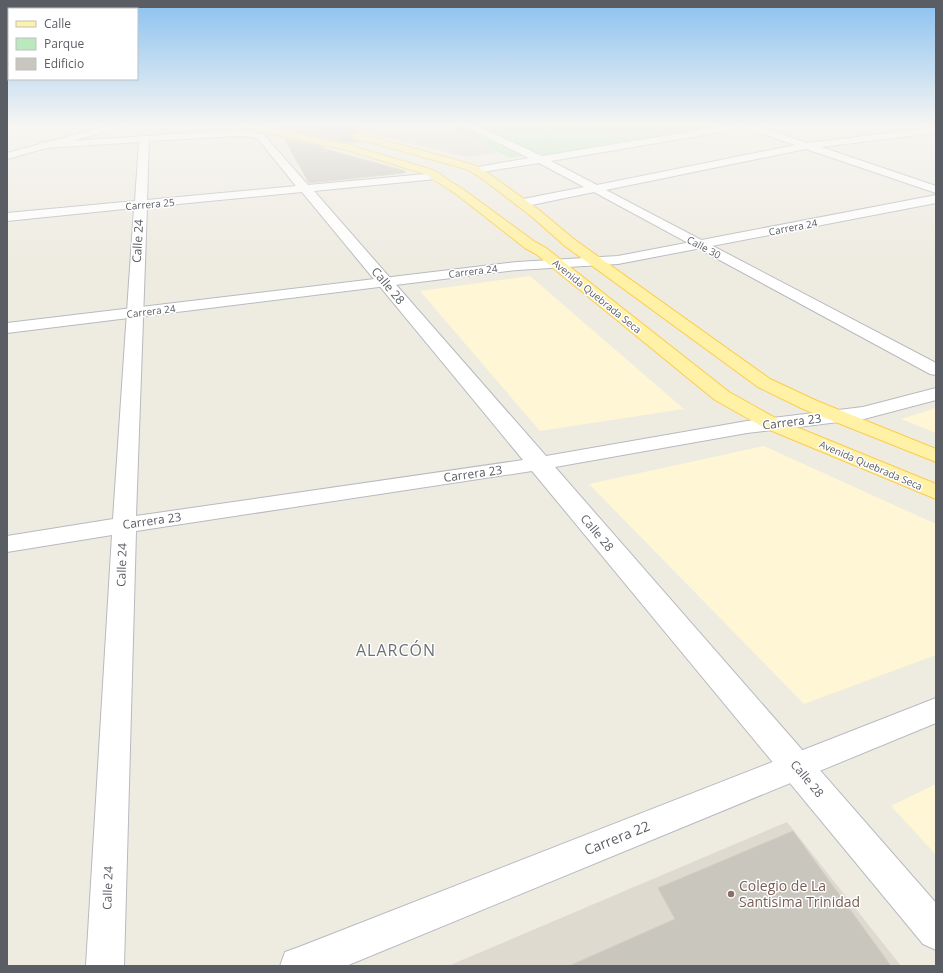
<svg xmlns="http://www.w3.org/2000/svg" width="943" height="973" viewBox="0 0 943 973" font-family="'Open Sans',sans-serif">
  <rect width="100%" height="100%" fill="#eeebe1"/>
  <g fill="#fff6d5">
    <path d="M 530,276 L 684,409 L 540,431 L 420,291 Z"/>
    <path d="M 936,408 L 936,433 L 901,419 Z"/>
    <path d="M 764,446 L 936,524 L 936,655 L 804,704 L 589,484 Z"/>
    <path d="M 936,784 L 936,855 L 891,806 Z"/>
  </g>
  <g fill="#dedad0">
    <path d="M 341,126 L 450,126 L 499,152 L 465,157 Z"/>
    <path d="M 787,822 L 901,966 L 448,966 Z"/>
  </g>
  <path fill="#bbe8bc" d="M 450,126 L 716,126 L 544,155 L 540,153 L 510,158 Z"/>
  <g fill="#c9c6be" stroke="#d3cdbf">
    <path d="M 276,126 L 359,126 L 359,132 L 352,136 L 360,142 L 349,143 L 278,128 Z"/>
    <path d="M 284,138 L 324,147 L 318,147 L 405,171 L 404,173 L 309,183 Z"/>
    <path d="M 793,831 L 891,966 L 569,966 L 675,919 L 658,888 Z"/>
  </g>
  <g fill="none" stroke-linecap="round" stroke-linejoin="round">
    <path stroke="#c9c8c2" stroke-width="10" stroke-dasharray="10 5.5" stroke-linecap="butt" d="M 283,126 L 291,128"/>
    <defs>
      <g id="street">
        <path d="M 467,126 L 477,126 L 542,156 L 725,126 L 756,126 L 807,143 L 936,127 L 936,133 L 821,147 L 936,186 L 936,193 L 806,149 L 606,190 L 936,363 L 936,375 L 930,374 L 594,192 L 522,207 L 518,206 L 516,203 L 518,200 L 584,187 L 539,163 L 476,173 L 472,172 L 471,170 L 472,168 L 529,158 L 468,128 ZM 744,126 L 745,128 L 795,145 L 597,185 L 551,161 L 739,129 Z"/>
        <path d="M 237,130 L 252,131 L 264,135 L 308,185 L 436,173 L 440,174 L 442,176 L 440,178 L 436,179 L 314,191 L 546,456 L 747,421 L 863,407 L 936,388 L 936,400 L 864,419 L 747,433 L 555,467 L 936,903 L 936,950 L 923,944 L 532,471 L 136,531 L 124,966 L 86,966 L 112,535 L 7,552 L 7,536 L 113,519 L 134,208 L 7,221 L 7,213 L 135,201 L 139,142 L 44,148 L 40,147 L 39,145 L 40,143 ZM 237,136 L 251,137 L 258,139 L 296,186 L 147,200 L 149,141 ZM 302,192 L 523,460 L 136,516 L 147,207 Z"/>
      </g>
      <g id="secondary">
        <path d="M 107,126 L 121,126 L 119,128 L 7,159 L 7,153 Z"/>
        <path d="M 936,195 L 936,203 L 618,264 L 517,270 L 7,333 L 7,323 L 517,262 L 618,256 Z"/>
        <path d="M 936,698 L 936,723 L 346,966 L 280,966 L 285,952 L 299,947 Z"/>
      </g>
      <g id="primary">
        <path d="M 244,126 L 260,126 L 349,145 L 433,170 L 464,190 L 535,242 L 546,248 L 729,392 L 779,420 L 936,484 L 936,499 L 765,428 L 715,400 L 536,254 L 525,248 L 456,194 L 425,174 L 347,150 L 249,129 Z"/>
        <path d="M 358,133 L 474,165 L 488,173 L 539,210 L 575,240 L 770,379 L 817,401 L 936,449 L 936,462 L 803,409 L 758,387 L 565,246 L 531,216 L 480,177 L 466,169 L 355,138 L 353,136 Z"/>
      </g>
    </defs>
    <use href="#street" stroke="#b7babf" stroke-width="2"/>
    <use href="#secondary" stroke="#b7bbc1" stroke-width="2"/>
    <use href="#primary" stroke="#fccd4c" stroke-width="2"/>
    <g stroke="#92c7a2" stroke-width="1" stroke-dasharray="2 1" stroke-linecap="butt">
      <path d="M 521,126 L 534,127 L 548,134 L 545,136"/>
      <path d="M 582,126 L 591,129"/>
    </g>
    <use href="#street" fill="#fff" fill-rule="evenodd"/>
    <use href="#secondary" fill="#fff" fill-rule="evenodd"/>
    <use href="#primary" fill="#fff1a5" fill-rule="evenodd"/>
  </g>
  <linearGradient id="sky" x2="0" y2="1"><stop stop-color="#8bc1f1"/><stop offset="0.48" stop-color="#f7f6f2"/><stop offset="1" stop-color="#f7f6f2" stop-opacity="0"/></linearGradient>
  <rect width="943" height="262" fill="url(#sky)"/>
  <circle fill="#8d6e63" stroke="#fff" stroke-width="1.5" cx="731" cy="894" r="4"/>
  <g text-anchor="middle" stroke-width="3" stroke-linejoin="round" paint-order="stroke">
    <g font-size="10" fill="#5a5e64" stroke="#fff">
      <text transform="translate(150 204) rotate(-5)" y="4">Carrera 25</text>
      <text transform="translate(793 227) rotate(-11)" y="4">Carrera 24</text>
      <text transform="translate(704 247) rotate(28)" y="4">Calle 30</text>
      <text transform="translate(473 271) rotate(-7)" y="4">Carrera 24</text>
      <text transform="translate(597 296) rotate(39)" y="4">Avenida Quebrada Seca</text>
      <text transform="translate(151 311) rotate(-7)" y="4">Carrera 24</text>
      <text transform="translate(871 465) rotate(23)" y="4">Avenida Quebrada Seca</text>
    </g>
    <g font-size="12" fill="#5a5e64" stroke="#fff">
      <text transform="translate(138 241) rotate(-87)" y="4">Calle 24</text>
      <text transform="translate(388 286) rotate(50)" y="4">Calle 28</text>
      <text transform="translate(792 422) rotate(-7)" y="4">Carrera 23</text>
      <text transform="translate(473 474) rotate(-8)" y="4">Carrera 23</text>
      <text transform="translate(152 521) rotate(-8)" y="4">Carrera 23</text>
      <text transform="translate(597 533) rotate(50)" y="4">Calle 28</text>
      <text transform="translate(122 565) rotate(-88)" y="4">Calle 24</text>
      <text transform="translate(807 779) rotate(50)" y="4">Calle 28</text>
      <text transform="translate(108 888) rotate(-88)" y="4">Calle 24</text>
    </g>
    <g font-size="14" fill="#5a5e64" stroke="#fff">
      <text transform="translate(617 838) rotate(-22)" y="5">Carrera 22</text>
    </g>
    <g font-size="14" fill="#785e54" stroke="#fff" text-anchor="start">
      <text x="739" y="891">Colegio de La<tspan x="739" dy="16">Santisima Trinidad</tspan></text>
    </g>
    <g font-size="16" letter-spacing="1" fill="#6b7076" stroke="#fff">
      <text x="396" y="656">ALARCÓN</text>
    </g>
  </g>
  <rect width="943" height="973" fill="none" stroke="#5a5e64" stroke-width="16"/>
  <rect x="8" y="8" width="130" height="72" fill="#ffffff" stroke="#bdbfc1"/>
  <rect x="16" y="21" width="20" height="6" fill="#fff1a5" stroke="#bdbfc1"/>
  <text x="44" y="28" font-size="12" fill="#5a5e64">Calle</text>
  <rect x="16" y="38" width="20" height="12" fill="#bbe8bc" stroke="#bdbfc1"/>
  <text x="44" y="48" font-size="12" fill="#5a5e64">Parque</text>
  <rect x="16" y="58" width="20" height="12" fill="#c9c6be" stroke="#bdbfc1"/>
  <text x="44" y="68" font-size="12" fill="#5a5e64">Edificio</text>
</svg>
